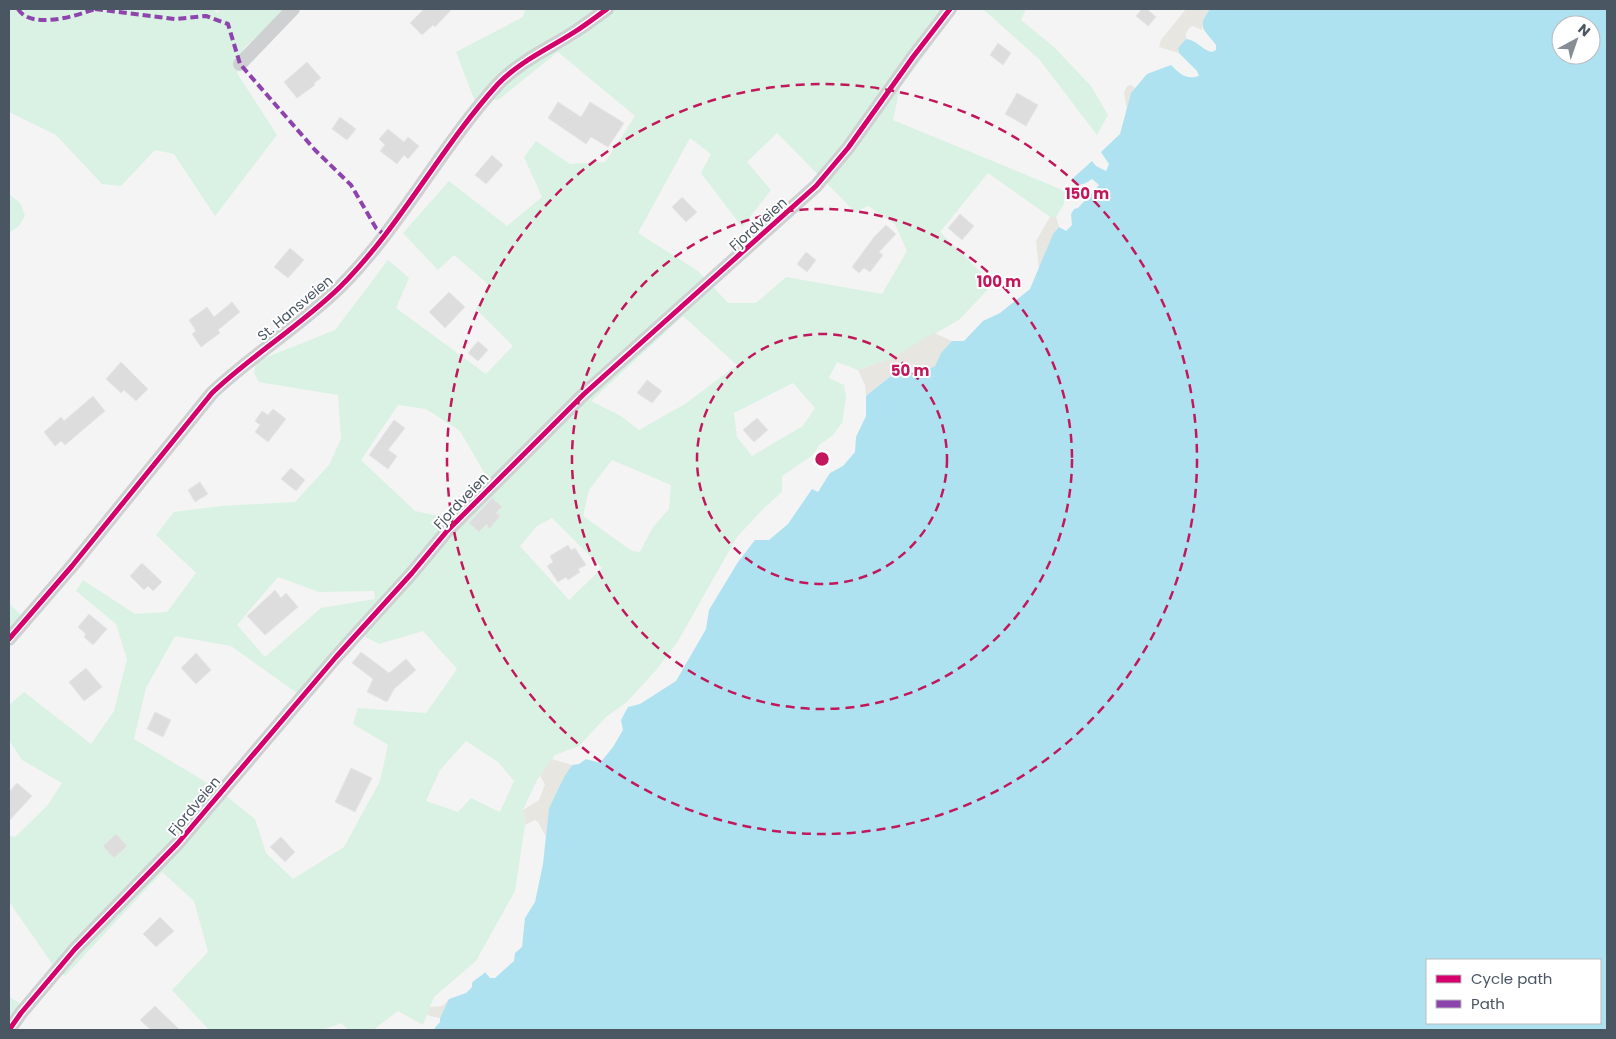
<svg xmlns="http://www.w3.org/2000/svg" width="1616" height="1039" viewBox="0 0 1616 1039" font-family="Poppins,sans-serif">
  <rect width="100%" height="100%" fill="#f4f4f4"/>
  <g fill="#d9f2e3" fill-rule="evenodd">
    <path d="M 9,9 L 214,9 L 217,13 L 220,9 L 287,9 L 244,48 L 237,73 L 277,135 L 215,216 L 174,154 L 155,150 L 121,186 L 102,184 L 56,135 L 9,112 Z"/>
    <path d="M 525,9 L 958,9 L 900,88 L 893,120 L 1065,191 L 1064,204 L 1056,217 L 1050,217 L 988,173 L 940,232 L 993,284 L 959,320 L 890,359 L 858,370 L 837,362 L 829,378 L 844,385 L 846,398 L 842,423 L 832,436 L 819,445 L 813,455 L 782,476 L 782,492 L 764,508 L 737,537 L 678,641 L 657,669 L 627,702 L 606,717 L 579,746 L 555,755 L 537,780 L 523,810 L 525,825 L 515,891 L 476,961 L 434,997 L 423,1025 L 398,1011 L 373,1030 L 348,1030 L 342,1023 L 322,1030 L 209,1030 L 172,990 L 208,952 L 194,901 L 162,872 L 65,976 L 53,965 L 10,903 L 9,903 L 9,835 L 15,837 L 47,806 L 62,783 L 22,760 L 9,740 L 9,705 L 24,692 L 91,744 L 114,711 L 127,659 L 116,624 L 76,591 L 83,580 L 135,614 L 167,612 L 196,573 L 156,535 L 174,512 L 221,506 L 295,502 L 329,465 L 341,439 L 338,395 L 259,382 L 254,373 L 257,361 L 335,330 L 388,260 L 409,278 L 396,308 L 486,374 L 513,346 L 476,309 L 489,285 L 454,255 L 438,270 L 403,233 L 449,181 L 507,226 L 542,197 L 524,157 L 536,141 L 570,164 L 605,162 L 635,116 L 558,52 L 498,100 L 474,99 L 456,52 L 523,17 ZM 777,133 L 855,212 L 868,206 L 895,224 L 907,251 L 882,294 L 786,277 L 756,303 L 728,303 L 698,271 L 638,233 L 690,138 L 711,154 L 701,173 L 742,227 L 771,190 L 747,162 ZM 683,316 L 737,365 L 685,404 L 639,430 L 621,416 L 591,401 ZM 793,383 L 815,408 L 803,426 L 752,456 L 737,437 L 734,413 ZM 398,405 L 426,409 L 460,431 L 485,474 L 448,518 L 415,511 L 361,460 ZM 612,460 L 671,485 L 669,509 L 653,527 L 640,552 L 632,551 L 583,516 L 589,490 ZM 552,518 L 602,568 L 569,600 L 520,546 L 537,526 ZM 278,577 L 319,592 L 374,591 L 375,599 L 321,608 L 265,657 L 237,625 ZM 353,631 L 379,644 L 423,631 L 457,669 L 426,713 L 358,708 L 353,724 L 388,745 L 380,781 L 344,847 L 293,879 L 266,853 L 255,819 L 216,788 L 134,739 L 146,688 L 175,636 L 231,646 L 297,693 ZM 466,741 L 498,762 L 514,781 L 500,812 L 471,798 L 458,812 L 426,801 L 440,770 Z"/>
    <path d="M 983,9 L 1026,9 L 1021,20 L 1054,47 L 1091,86 L 1108,115 L 1097,135 L 1039,59 Z"/>
    <path d="M 9,194 L 21,204 L 25,216 L 19,226 L 9,233 Z"/>
    <path d="M 9,603 L 24,618 L 9,635 Z"/>
    <path d="M 9,997 L 23,1005 L 9,1030 Z"/>
  </g>
  <g fill="#e7e6e1">
    <path d="M 1186,9 L 1210,9 C 1205,15 1202,21 1202,30 L 1193,26 L 1189,28 L 1186,33 L 1186,39 L 1178,48 L 1179,53 L 1159,47 L 1161,40 Z"/>
    <path d="M 1131,85 L 1135,88 L 1131,93 L 1127,110 L 1124,93 L 1127,86 Z"/>
    <path d="M 1050,217 L 1056,217 L 1059,227 L 1053,234 L 1039,269 L 1036,241 Z"/>
    <path d="M 934,333 L 952,341 L 941,353 L 935,366 L 927,370 L 891,376 L 866,396 L 865,385 L 858,370 L 890,359 Z"/>
    <path d="M 552,759 L 572,765 L 564,777 L 549,808 L 546,837 L 538,822 L 535,820 L 525,825 L 523,810 L 539,800 L 545,784 L 540,776 Z"/>
    <path d="M 449,999 L 440,1018 L 430,1016 L 427,1014 L 430,1007 L 442,1006 Z"/>
  </g>
  <path fill="#aee2f0" fill-rule="evenodd" d="M 1210,9 L 1232,10 L 1245,9 L 1607,9 L 1607,1030 L 433,1030 L 440,1022 L 440,1018 L 449,999 L 466,993 L 472,987 L 472,983 C 476,978 481,977 485,972 L 490,978 L 495,978 L 514,961 L 515,953 L 522,947 L 525,918 L 535,902 L 543,864 L 549,808 L 564,777 L 572,765 L 579,764 L 586,759 L 600,763 L 613,747 L 623,730 L 621,720 L 628,707 L 640,704 L 676,681 L 706,629 L 709,610 L 738,562 L 755,540 L 769,540 L 788,524 L 812,489 L 818,492 L 830,473 L 843,466 L 855,452 L 856,437 L 866,416 L 866,396 L 891,376 L 927,370 L 935,366 L 941,353 L 952,341 L 964,341 L 983,321 L 1000,313 L 1030,289 L 1053,234 L 1059,227 L 1066,231 L 1072,225 L 1071,214 L 1074,209 L 1078,208 L 1099,185 L 1092,179 C 1083,185 1080,187 1071,180 L 1092,161 L 1096,166 L 1106,171 L 1109,164 L 1101,152 L 1120,134 L 1131,93 L 1147,74 L 1171,65 C 1180,74 1186,80 1199,76 L 1197,71 L 1179,53 L 1178,48 L 1186,39 C 1197,40 1202,50 1212,52 L 1216,50 L 1216,45 C 1204,29 1196,28 1210,9 ZM 1561,25 L 1591,25 L 1591,55 L 1561,55 ZM 1427,960 L 1600,960 L 1600,1023 L 1427,1023 Z"/>
  <g fill="#ddddde" stroke="#e5e6e7">
    <path d="M 424,9 L 452,9 L 435,27 L 433,25 L 422,35 L 410,23 Z"/>
    <path d="M 1142,9 L 1147,9 L 1156,17 L 1148,26 L 1136,16 Z"/>
    <path d="M 998,43 L 1011,53 L 1003,65 L 990,55 Z"/>
    <path d="M 307,62 L 321,78 L 314,83 L 315,85 L 297,98 L 284,82 Z"/>
    <path d="M 1017,93 L 1038,105 L 1026,126 L 1005,114 Z"/>
    <path d="M 558,102 L 581,117 L 590,102 L 624,123 L 608,147 L 591,137 L 586,144 L 548,118 Z"/>
    <path d="M 340,117 L 356,129 L 347,140 L 332,129 Z"/>
    <path d="M 388,129 L 404,142 L 408,137 L 419,146 L 408,159 L 404,155 L 397,164 L 380,151 L 385,145 L 379,139 Z"/>
    <path d="M 492,155 L 503,165 L 486,184 L 475,175 Z"/>
    <path d="M 682,197 L 697,212 L 686,222 L 672,207 Z"/>
    <path d="M 960,214 L 974,226 L 962,240 L 948,228 Z"/>
    <path d="M 886,225 L 896,234 L 879,252 L 883,255 L 870,272 L 864,268 L 859,273 L 852,267 L 874,237 Z"/>
    <path d="M 290,248 L 304,260 L 288,278 L 274,267 Z"/>
    <path d="M 806,252 L 816,260 L 807,272 L 797,264 Z"/>
    <path d="M 449,292 L 465,307 L 445,328 L 429,312 Z"/>
    <path d="M 232,302 L 240,312 L 218,330 L 220,333 L 201,347 L 192,334 L 196,331 L 189,320 L 207,307 L 214,317 Z"/>
    <path d="M 478,341 L 488,350 L 478,361 L 468,353 Z"/>
    <path d="M 121,362 L 148,389 L 136,401 L 124,390 L 121,393 L 106,379 Z"/>
    <path d="M 647,380 L 662,391 L 652,403 L 637,393 Z"/>
    <path d="M 93,396 L 105,411 L 65,445 L 61,441 L 55,446 L 44,432 L 61,417 L 64,421 Z"/>
    <path d="M 273,409 L 286,419 L 268,442 L 255,432 L 260,425 L 255,421 L 262,411 L 268,415 Z"/>
    <path d="M 757,418 L 768,430 L 754,442 L 743,430 Z"/>
    <path d="M 394,420 L 405,428 L 388,450 L 397,456 L 388,469 L 369,455 Z"/>
    <path d="M 291,468 L 305,480 L 296,491 L 281,479 Z"/>
    <path d="M 200,482 L 208,494 L 195,502 L 188,490 Z"/>
    <path d="M 492,498 L 502,507 L 496,513 L 500,516 L 489,529 L 487,524 L 479,532 L 469,523 Z"/>
    <path d="M 568,545 L 571,550 L 575,548 L 586,565 L 578,569 L 580,572 L 568,580 L 566,577 L 558,582 L 547,566 L 553,562 L 550,556 Z"/>
    <path d="M 142,563 L 162,582 L 153,591 L 148,586 L 144,590 L 130,576 Z"/>
    <path d="M 275,590 L 281,598 L 286,593 L 298,607 L 265,635 L 247,616 Z"/>
    <path d="M 89,614 L 107,629 L 93,645 L 84,637 L 86,634 L 78,627 Z"/>
    <path d="M 361,652 L 389,673 L 406,659 L 416,670 L 394,689 L 387,702 L 367,692 L 373,679 L 352,663 Z"/>
    <path d="M 196,653 L 211,670 L 196,684 L 181,668 Z"/>
    <path d="M 86,668 L 102,687 L 84,701 L 69,682 Z"/>
    <path d="M 155,712 L 171,720 L 163,737 L 147,729 Z"/>
    <path d="M 351,768 L 372,778 L 355,812 L 335,802 Z"/>
    <path d="M 17,783 L 32,796 L 9,821 L 9,792 Z"/>
    <path d="M 116,834 L 127,846 L 114,858 L 103,846 Z"/>
    <path d="M 281,837 L 295,852 L 285,862 L 270,847 Z"/>
    <path d="M 160,917 L 174,931 L 156,947 L 143,934 Z"/>
    <path d="M 155,1006 L 180,1030 L 151,1030 L 140,1020 Z"/>
  </g>
  <g fill="none" stroke-linecap="round" stroke-linejoin="round">
    <g stroke="#ced0d2" stroke-width="14">
      <path d="M 240,64 L 293,9"/>
      <path d="M 9,639 L 72,566 L 212,393 C 252,355 300,326 340,287 C 401,226 440,148 498,84 C 520,61 550,48 576,31 C 587,24 597,16 607,9"/>
      <path d="M 9,1030 L 21,1013 L 75,949 L 178,843 L 336,657 L 412,573 L 447,531 L 584,394 L 816,186 L 848,148 L 913,57 L 950,9"/>
    </g>
    <g stroke="#8e44ad" stroke-width="4" stroke-dasharray="8 4" stroke-linecap="butt">
      <path d="M 18,9 C 31,30 76,16 95,9"/>
      <path d="M 95,9 L 175,19 L 206,16 L 228,24 L 240,64 L 315,150 L 351,185 L 376,228 L 385,235"/>
    </g>
    <defs>
      <g id="cycleway">
        <path d="M 9,639 L 72,566 L 212,393 C 252,355 300,326 340,287 C 401,226 440,148 498,84 C 520,61 550,48 576,31 C 587,24 597,16 607,9"/>
        <path d="M 9,1030 L 21,1013 L 75,949 L 178,843 L 336,657 L 412,573 L 447,531 L 584,394 L 816,186 L 848,148 L 913,57 L 950,9"/>
      </g>
    </defs>
    <use href="#cycleway" stroke="#fff" stroke-width="8"/>
    <use href="#cycleway" stroke="#d6006c" stroke-width="5"/>
  </g>
  <g fill="none" stroke="#c2185b" stroke-width="2.5" stroke-dasharray="9 6">
    <circle cx="822" cy="459" r="125"/>
    <circle cx="822" cy="459" r="250"/>
    <circle cx="822" cy="459" r="375"/>
  </g>
  <g text-anchor="middle" stroke-width="4" stroke-linejoin="round" paint-order="stroke">
    <g font-size="14" fill="#4a5661" stroke="#fff">
      <text transform="translate(758 224) rotate(-42)" y="5">Fjordveien</text>
      <text transform="translate(295 308) rotate(-40)" y="5">St. Hansveien</text>
      <text transform="translate(461 501) rotate(-46)" y="5">Fjordveien</text>
      <text transform="translate(194 806) rotate(-50)" y="5">Fjordveien</text>
    </g>
  </g>
  <circle cx="822" cy="459" r="8" fill="#c2185b" stroke="#fff" stroke-width="2.5"/>
  <g font-size="15" text-anchor="middle" font-weight="bold" fill="#c2185b" stroke="#fff" stroke-width="4" stroke-linejoin="round" paint-order="stroke">
    <text x="1087" y="199">150 m</text>
    <text x="999" y="287">100 m</text>
    <text x="910" y="376">50 m</text>
  </g>
  <rect width="1616" height="1039" fill="none" stroke="#4a5661" stroke-width="20"/>
  <rect x="1426" y="959" width="175" height="65" fill="#ffffff" stroke="#b7bbc0"/>
  <rect x="1436" y="975" width="25" height="8" fill="#d6006c" stroke="#b7bbc0"/>
  <text x="1471" y="984" font-size="15" fill="#4a5661">Cycle path</text>
  <rect x="1436" y="1000" width="25" height="8" fill="#8e44ad" stroke="#b7bbc0"/>
  <text x="1471" y="1009" font-size="15" fill="#4a5661">Path</text>
  <g transform="translate(1576 40) rotate(40)"><circle r="24" fill="#ffffff" stroke="#b7bbc0"/>
  <path d="M0-4L9 19L0 12L-9 19Z" fill="#868d94"/>
  <text y="-8" font-size="14" font-weight="bold" text-anchor="middle" fill="#4a5661">N</text>
  </g>
</svg>
